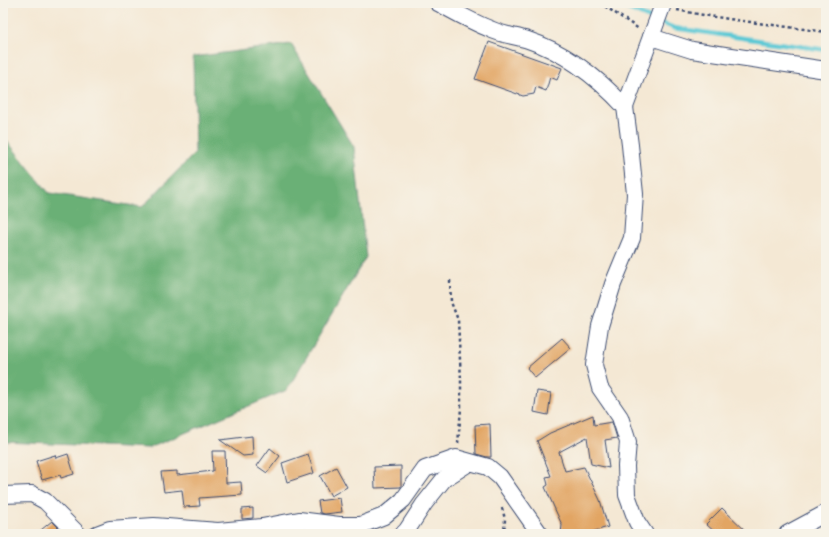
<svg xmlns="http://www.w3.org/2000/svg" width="829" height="537" viewBox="0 0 829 537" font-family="'Patrick Hand',sans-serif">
  <rect width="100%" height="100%" fill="#f7f3e8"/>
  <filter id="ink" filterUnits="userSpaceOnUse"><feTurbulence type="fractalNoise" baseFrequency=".025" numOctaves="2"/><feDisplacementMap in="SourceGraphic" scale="8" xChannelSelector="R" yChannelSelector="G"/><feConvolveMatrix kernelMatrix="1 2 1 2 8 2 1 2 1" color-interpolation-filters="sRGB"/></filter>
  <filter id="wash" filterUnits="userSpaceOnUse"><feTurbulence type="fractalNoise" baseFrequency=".012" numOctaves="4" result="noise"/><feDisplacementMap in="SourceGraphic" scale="16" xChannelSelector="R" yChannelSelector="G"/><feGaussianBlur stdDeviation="0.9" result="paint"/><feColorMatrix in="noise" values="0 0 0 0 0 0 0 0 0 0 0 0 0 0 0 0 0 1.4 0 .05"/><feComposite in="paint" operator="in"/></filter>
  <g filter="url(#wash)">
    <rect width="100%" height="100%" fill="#f4e8d4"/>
    <path fill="#6bb076" stroke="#43706a" d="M 291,44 L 354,147 L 366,257 L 287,390 L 149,448 L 3,442 L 3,136 L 49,193 L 142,207 L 195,153 L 193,57 Z"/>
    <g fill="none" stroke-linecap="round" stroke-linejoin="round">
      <path stroke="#5dc9d5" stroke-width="4.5" d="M 619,3 L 628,9 L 674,28 L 826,50"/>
    </g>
    <g id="blocks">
      <g fill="#e2a563">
        <path d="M 489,42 L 562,68 L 557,80 L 550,77 L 546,91 L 536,87 L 534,94 L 523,96 L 475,79 Z"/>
        <path d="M 562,338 L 571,348 L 535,378 L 527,368 Z"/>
        <path d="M 537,391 L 551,393 L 548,415 L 534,412 Z"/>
        <path d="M 593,415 L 594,425 L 612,422 L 617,438 L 605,440 L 609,468 L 591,464 L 587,437 L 559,452 L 565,471 L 584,467 L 600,500 L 608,527 L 585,534 L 561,534 L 562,525 L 545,487 L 548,485 L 546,477 L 551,476 L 537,441 L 550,433 Z"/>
        <path d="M 490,424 L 491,457 L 487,457 L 476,454 L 475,425 Z"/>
        <path d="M 252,436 L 253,455 L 243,456 L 220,440 Z"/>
        <path d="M 270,448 L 280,456 L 267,473 L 257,466 Z"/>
        <path d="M 212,451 L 225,451 L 226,483 L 241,482 L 242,495 L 199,498 L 200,506 L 184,507 L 182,490 L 164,492 L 161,472 L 177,471 L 177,475 L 213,471 Z"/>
        <path d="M 68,454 L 74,474 L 61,478 L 60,475 L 42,480 L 36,461 L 55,455 L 56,458 Z"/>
        <path d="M 308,454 L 314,473 L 287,482 L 282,463 Z"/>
        <path d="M 401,466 L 401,487 L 375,488 L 374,467 Z"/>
        <path d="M 336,467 L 347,487 L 331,496 L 320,476 Z"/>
        <path d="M 340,498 L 342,512 L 325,514 L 320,513 L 318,501 Z"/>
        <path d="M 253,508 L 253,518 L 242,519 L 242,509 Z"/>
        <path d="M 722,508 L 749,534 L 717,534 L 706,524 Z"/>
        <path d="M 52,521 L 65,534 L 36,534 Z"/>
      </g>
    </g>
  </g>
  <g filter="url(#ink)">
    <use href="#blocks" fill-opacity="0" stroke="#3c4b70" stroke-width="1"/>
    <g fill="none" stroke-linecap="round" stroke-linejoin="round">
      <defs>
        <g id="minor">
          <path d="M 438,3 C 455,12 472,22 490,29 C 502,35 516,36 528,40 C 565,52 599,79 625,107"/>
          <path d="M 651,37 L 692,50 L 826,70"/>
          <path d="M 3,495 L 32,494 L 45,501 L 78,534"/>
          <path d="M 97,534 L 110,529 L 154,526 L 218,531 L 262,527 L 299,520 L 339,525 L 361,525 L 384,516 L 403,500 L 425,469 L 456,458 L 488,467 L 500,477 L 540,534"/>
          <path d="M 403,534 L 407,530 L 424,504 L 444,479 L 469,463"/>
          <path d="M 645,534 L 637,522 L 627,495 L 626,466 L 628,442 L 620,417 L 600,388 L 594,365 L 600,326 L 613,284 L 632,238 L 635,194 L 630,145 L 625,107 L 662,7"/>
          <path d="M 787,534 L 826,513"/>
        </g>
      </defs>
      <use href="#minor" stroke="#3c4b70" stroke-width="18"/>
      <g stroke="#3c4b70" stroke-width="2.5" stroke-dasharray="3 3" stroke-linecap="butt">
        <path d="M 600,3 L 639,29"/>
        <path d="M 677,10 C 726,20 776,25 826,32"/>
        <path d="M 450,280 L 451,302 L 458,320 L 461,380 L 461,408 L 458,444"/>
        <path d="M 502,508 L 505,519 L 504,534"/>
      </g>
      <use href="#minor" stroke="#fff" stroke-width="16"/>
    </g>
  </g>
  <rect width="829" height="537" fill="none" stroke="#f7f3e8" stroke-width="16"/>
</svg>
